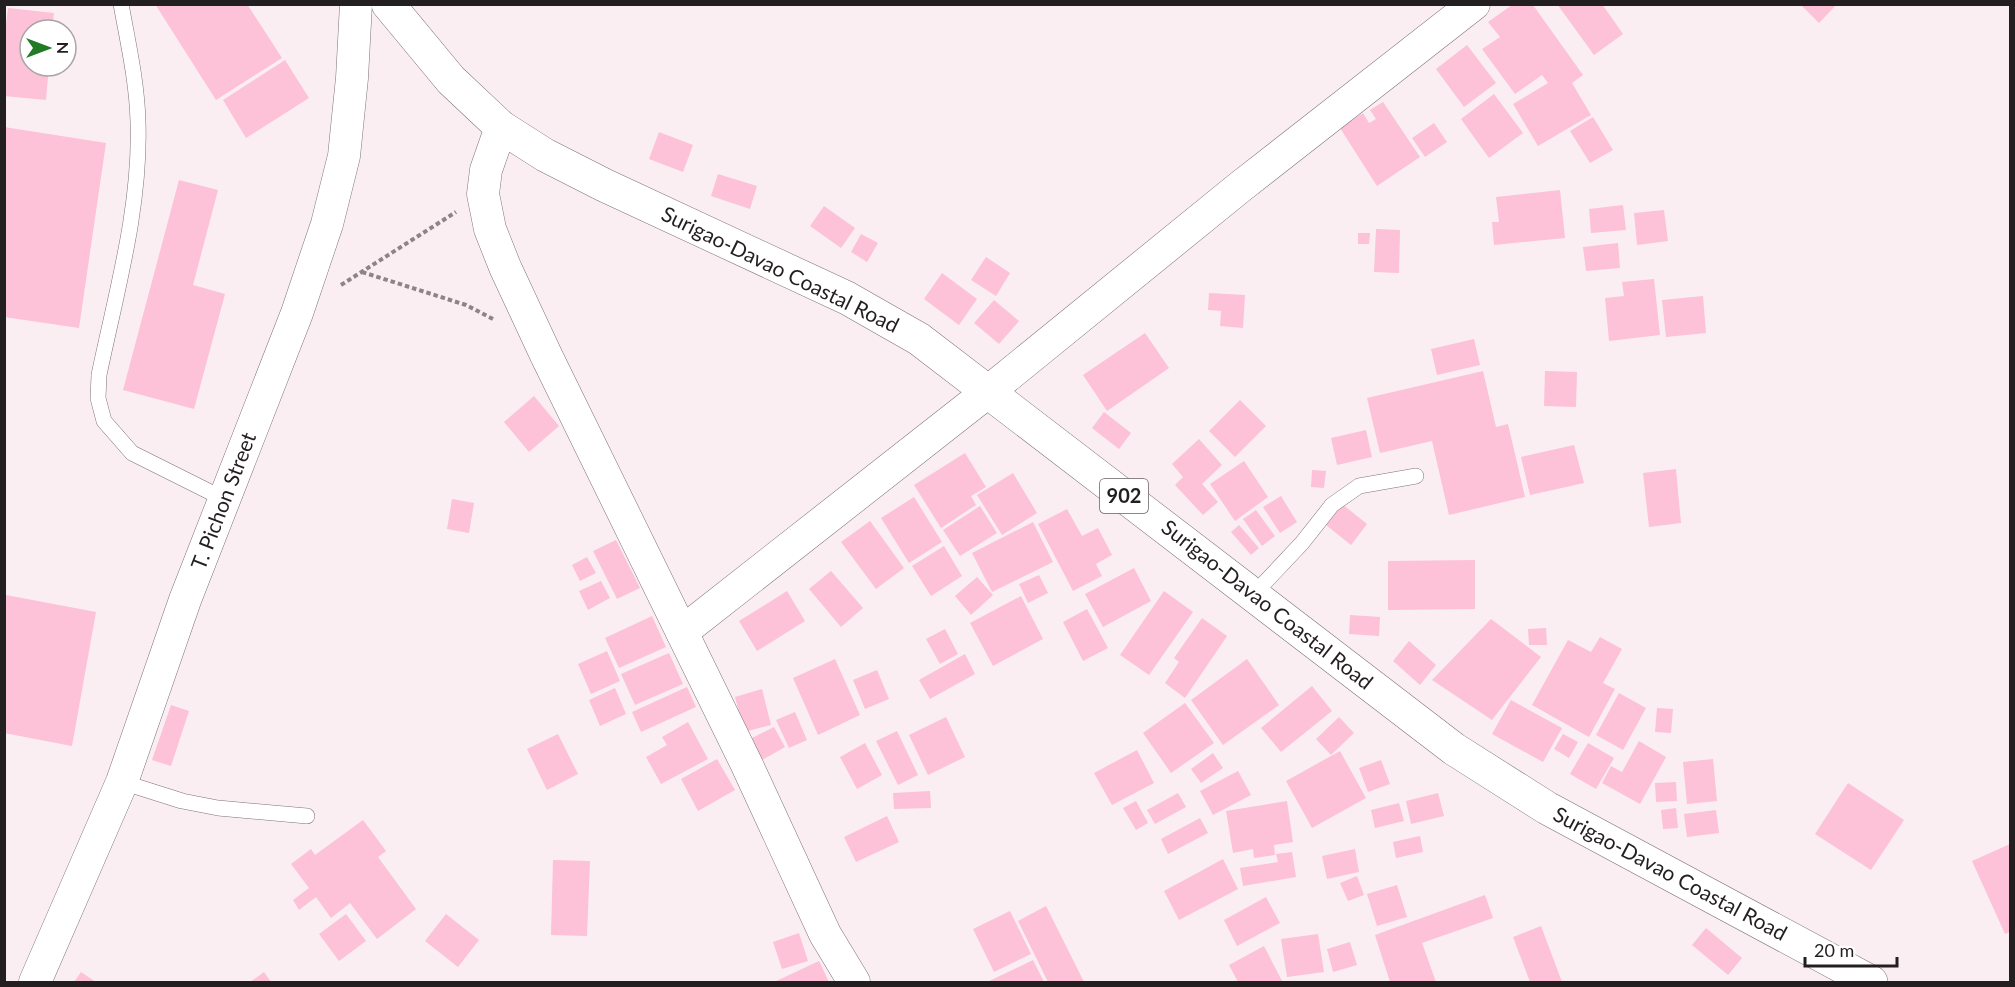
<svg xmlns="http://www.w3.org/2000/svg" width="2015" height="987" viewBox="0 0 2015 987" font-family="Lato,sans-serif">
  <rect width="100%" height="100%" fill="#fbeef3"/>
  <g fill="#fdc1d8">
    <path d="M 155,4 L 247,4 L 282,58 L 216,100 Z"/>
    <path d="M 1557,4 L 1602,4 L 1623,34 L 1594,55 Z"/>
    <path d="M 1800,4 L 1837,4 L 1819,23 Z"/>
    <path d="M 1512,5 L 1533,5 L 1583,75 L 1572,83 L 1591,115 L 1538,146 L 1513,104 L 1548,83 L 1542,75 L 1515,94 L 1482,49 L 1500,37 L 1488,22 Z"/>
    <path d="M 8,8 L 54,13 L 52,30 L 30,30 L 30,66 L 49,66 L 46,100 L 4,96 L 4,41 Z"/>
    <path d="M 1467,45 L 1496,83 L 1464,107 L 1436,69 Z"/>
    <path d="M 285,60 L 309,98 L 246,138 L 223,100 Z"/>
    <path d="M 1494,94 L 1523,133 L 1489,158 L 1461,119 Z"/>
    <path d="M 1383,102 L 1420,157 L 1377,186 L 1340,128 L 1363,113 L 1369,123 L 1376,119 L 1370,110 Z"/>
    <path d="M 1593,117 L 1613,150 L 1590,163 L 1570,131 Z"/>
    <path d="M 1434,123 L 1447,142 L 1425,157 L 1412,138 Z"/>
    <path d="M 4,127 L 106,143 L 79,328 L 4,317 Z"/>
    <path d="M 659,132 L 693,145 L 683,172 L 649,159 Z"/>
    <path d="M 718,174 L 757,186 L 750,209 L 711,196 Z"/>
    <path d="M 179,180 L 218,190 L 193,285 L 225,294 L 194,409 L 123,390 Z"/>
    <path d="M 1560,190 L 1565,238 L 1494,245 L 1492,222 L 1499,222 L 1496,197 Z"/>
    <path d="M 1623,205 L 1626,230 L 1591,233 L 1589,209 Z"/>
    <path d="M 824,206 L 855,228 L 841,248 L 810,226 Z"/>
    <path d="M 1664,210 L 1668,241 L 1637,245 L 1634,213 Z"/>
    <path d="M 1376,229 L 1400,230 L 1399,273 L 1374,272 Z"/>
    <path d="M 1358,233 L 1370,233 L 1369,244 L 1358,244 Z"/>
    <path d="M 861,234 L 878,243 L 867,262 L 851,252 Z"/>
    <path d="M 1618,243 L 1620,268 L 1586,271 L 1583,247 Z"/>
    <path d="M 986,257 L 1010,273 L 996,296 L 971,280 Z"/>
    <path d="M 942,273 L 977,299 L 959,325 L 924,299 Z"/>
    <path d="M 1654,279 L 1660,335 L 1609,341 L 1605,298 L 1624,296 L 1622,282 Z"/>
    <path d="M 1209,293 L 1245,295 L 1243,328 L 1220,326 L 1221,311 L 1208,310 Z"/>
    <path d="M 1703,296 L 1706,333 L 1666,337 L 1662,300 Z"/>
    <path d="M 994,300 L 1019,321 L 999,344 L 974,323 Z"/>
    <path d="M 1145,333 L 1169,368 L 1107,411 L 1083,375 Z"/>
    <path d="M 1474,339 L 1480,365 L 1437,375 L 1431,349 Z"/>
    <path d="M 1483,371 L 1496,427 L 1508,424 L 1525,497 L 1449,515 L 1432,441 L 1380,453 L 1367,398 Z"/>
    <path d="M 1545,371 L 1577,372 L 1576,407 L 1544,406 Z"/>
    <path d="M 534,396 L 559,426 L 529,452 L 504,422 Z"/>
    <path d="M 1240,400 L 1266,426 L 1235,457 L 1209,431 Z"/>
    <path d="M 1104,412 L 1131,433 L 1119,449 L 1092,428 Z"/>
    <path d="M 1366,430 L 1372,457 L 1337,465 L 1331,438 Z"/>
    <path d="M 1199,439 L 1222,465 L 1202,484 L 1218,502 L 1203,515 L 1175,485 L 1183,477 L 1172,464 Z"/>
    <path d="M 1574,445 L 1584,483 L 1530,495 L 1521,457 Z"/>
    <path d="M 965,453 L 986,487 L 971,496 L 976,505 L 941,528 L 914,485 Z"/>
    <path d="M 1244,461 L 1268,497 L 1235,521 L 1210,484 Z"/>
    <path d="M 1676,469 L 1681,523 L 1649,527 L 1643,473 Z"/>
    <path d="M 1312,470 L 1326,471 L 1324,488 L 1311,487 Z"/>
    <path d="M 1013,473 L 1037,513 L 1002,535 L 977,495 Z"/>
    <path d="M 1281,496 L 1297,522 L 1280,533 L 1263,507 Z"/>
    <path d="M 914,497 L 942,542 L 909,563 L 881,518 Z"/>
    <path d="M 452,499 L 474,503 L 469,533 L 447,529 Z"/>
    <path d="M 1342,504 L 1367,524 L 1351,545 L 1326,525 Z"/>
    <path d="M 980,506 L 997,533 L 960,556 L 943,530 Z"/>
    <path d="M 1067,509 L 1082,536 L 1098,528 L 1112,555 L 1096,564 L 1102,576 L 1073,591 L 1038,524 Z"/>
    <path d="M 1256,510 L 1275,536 L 1262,546 L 1243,519 Z"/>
    <path d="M 870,521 L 904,568 L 876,589 L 841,542 Z"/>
    <path d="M 1033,522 L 1053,562 L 992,592 L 972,553 Z"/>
    <path d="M 1239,525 L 1259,548 L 1251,555 L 1231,532 Z"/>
    <path d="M 616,540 L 640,588 L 617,599 L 593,551 Z"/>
    <path d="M 944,546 L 962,576 L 931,596 L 912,566 Z"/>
    <path d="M 587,557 L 596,573 L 580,581 L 572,565 Z"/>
    <path d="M 1475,560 L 1475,609 L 1388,610 L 1388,561 Z"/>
    <path d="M 1134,568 L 1151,601 L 1103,627 L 1085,594 Z"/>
    <path d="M 831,571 L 863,608 L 841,627 L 809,589 Z"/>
    <path d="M 1039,575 L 1048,593 L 1028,603 L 1019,584 Z"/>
    <path d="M 977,577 L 993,595 L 971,615 L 955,596 Z"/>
    <path d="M 601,581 L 610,598 L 588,610 L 579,591 Z"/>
    <path d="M 787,591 L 805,621 L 757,651 L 739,621 Z"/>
    <path d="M 1164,591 L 1193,612 L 1149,675 L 1120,655 Z"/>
    <path d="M 6,595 L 96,612 L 72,746 L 4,733 Z"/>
    <path d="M 1021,596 L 1043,639 L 993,666 L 970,623 Z"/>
    <path d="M 1087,609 L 1108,648 L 1083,661 L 1063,622 Z"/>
    <path d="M 1350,615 L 1380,617 L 1379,636 L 1349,634 Z"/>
    <path d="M 652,616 L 666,647 L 619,668 L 605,638 Z"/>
    <path d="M 1202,618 L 1227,636 L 1185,698 L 1165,683 L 1179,662 L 1174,658 Z"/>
    <path d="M 1491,619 L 1541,657 L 1492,720 L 1432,680 Z"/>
    <path d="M 1546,628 L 1547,645 L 1529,645 L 1528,629 Z"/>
    <path d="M 945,629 L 958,654 L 940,664 L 926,639 Z"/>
    <path d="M 1600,637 L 1622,649 L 1603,683 L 1615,689 L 1589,737 L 1532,705 L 1568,640 L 1591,652 Z"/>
    <path d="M 1409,641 L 1436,665 L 1420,685 L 1393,661 Z"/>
    <path d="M 607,651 L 620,681 L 591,694 L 578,664 Z"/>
    <path d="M 669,653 L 683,684 L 635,705 L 621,674 Z"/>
    <path d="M 965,654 L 975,674 L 930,699 L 919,680 Z"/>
    <path d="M 835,659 L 860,715 L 818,735 L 793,678 Z"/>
    <path d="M 1247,659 L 1279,705 L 1223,745 L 1191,700 Z"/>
    <path d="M 877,670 L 889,699 L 865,709 L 853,680 Z"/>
    <path d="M 1312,686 L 1332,711 L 1281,752 L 1261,728 Z"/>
    <path d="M 687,687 L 696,707 L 641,732 L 632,712 Z"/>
    <path d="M 615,688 L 626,714 L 600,726 L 589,700 Z"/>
    <path d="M 762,689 L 771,725 L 744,732 L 735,697 Z"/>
    <path d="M 1619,693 L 1646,708 L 1623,750 L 1596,735 Z"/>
    <path d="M 1511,700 L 1562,728 L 1543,762 L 1492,734 Z"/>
    <path d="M 1185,703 L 1214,743 L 1171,773 L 1143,733 Z"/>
    <path d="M 171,705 L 189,711 L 171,766 L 152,760 Z"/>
    <path d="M 1657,708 L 1673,709 L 1671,733 L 1655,732 Z"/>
    <path d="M 795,712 L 807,740 L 789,748 L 776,720 Z"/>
    <path d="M 946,717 L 965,757 L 928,775 L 909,735 Z"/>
    <path d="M 1339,717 L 1354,733 L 1331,755 L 1316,739 Z"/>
    <path d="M 688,722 L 708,759 L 661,784 L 646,757 L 667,745 L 662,737 Z"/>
    <path d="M 774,727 L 785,747 L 760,761 L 748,740 Z"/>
    <path d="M 897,731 L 918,775 L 898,785 L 876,741 Z"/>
    <path d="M 558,734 L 578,774 L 547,790 L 527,749 Z"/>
    <path d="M 1563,734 L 1578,742 L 1569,758 L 1554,749 Z"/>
    <path d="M 1639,741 L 1666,757 L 1640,804 L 1602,783 L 1611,766 L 1622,772 Z"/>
    <path d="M 865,743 L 882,775 L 857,789 L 840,757 Z"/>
    <path d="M 1588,743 L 1614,758 L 1596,789 L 1570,774 Z"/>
    <path d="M 1137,750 L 1154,783 L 1112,805 L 1094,773 Z"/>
    <path d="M 1340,751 L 1366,798 L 1312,828 L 1286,781 Z"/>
    <path d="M 1213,753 L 1223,768 L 1201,783 L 1191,769 Z"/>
    <path d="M 717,759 L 735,790 L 698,811 L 681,779 Z"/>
    <path d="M 1713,759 L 1717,801 L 1687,804 L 1683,762 Z"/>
    <path d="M 1381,760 L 1390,784 L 1368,792 L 1359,768 Z"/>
    <path d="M 1238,771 L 1251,795 L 1213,815 L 1200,791 Z"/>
    <path d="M 1676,782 L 1677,801 L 1656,802 L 1655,783 Z"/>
    <path d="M 1848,783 L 1904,820 L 1871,870 L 1815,834 Z"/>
    <path d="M 930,791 L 931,808 L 894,809 L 893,793 Z"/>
    <path d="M 1178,793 L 1186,807 L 1155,824 L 1147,810 Z"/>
    <path d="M 1438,793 L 1444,816 L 1411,824 L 1406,801 Z"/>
    <path d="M 1136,801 L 1148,823 L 1136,830 L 1123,808 Z"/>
    <path d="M 1287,801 L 1293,842 L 1274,845 L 1275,855 L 1254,858 L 1253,849 L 1233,853 L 1226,811 Z"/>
    <path d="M 1399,803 L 1404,821 L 1375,828 L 1371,810 Z"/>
    <path d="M 1676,808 L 1678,828 L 1663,829 L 1661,810 Z"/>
    <path d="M 1716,810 L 1719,833 L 1687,837 L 1684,814 Z"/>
    <path d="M 887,816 L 899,842 L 856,862 L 844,837 Z"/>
    <path d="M 1200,818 L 1208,833 L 1168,854 L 1161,839 Z"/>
    <path d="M 363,820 L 386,851 L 378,857 L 416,909 L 377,939 L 350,903 L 331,918 L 316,897 L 299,910 L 293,900 L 309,888 L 291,864 L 311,849 L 315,855 Z"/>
    <path d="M 1420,836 L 1423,852 L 1396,858 L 1393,842 Z"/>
    <path d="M 2010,844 L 2010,932 L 2005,934 L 1972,861 Z"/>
    <path d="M 1355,849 L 1359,872 L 1327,879 L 1322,856 Z"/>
    <path d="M 1292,852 L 1296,877 L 1243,886 L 1240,868 L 1278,862 L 1276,854 Z"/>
    <path d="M 1223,859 L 1238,889 L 1179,920 L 1164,891 Z"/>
    <path d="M 553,860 L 590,861 L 587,936 L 551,935 Z"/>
    <path d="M 1357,876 L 1364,895 L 1348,901 L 1340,883 Z"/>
    <path d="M 1397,885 L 1407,917 L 1377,926 L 1367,894 Z"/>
    <path d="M 1485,895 L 1493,918 L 1422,943 L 1436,982 L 1390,982 L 1375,935 Z"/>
    <path d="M 1266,897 L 1280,923 L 1237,946 L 1224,920 Z"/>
    <path d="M 1046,906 L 1084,982 L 1048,982 L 1018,921 Z"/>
    <path d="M 1010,911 L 1031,954 L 994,972 L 973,929 Z"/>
    <path d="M 346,914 L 366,941 L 339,961 L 319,934 Z"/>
    <path d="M 446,914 L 479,940 L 458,967 L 425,941 Z"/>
    <path d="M 1541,926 L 1562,982 L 1530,982 L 1513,937 Z"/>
    <path d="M 1706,928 L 1742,958 L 1728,975 L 1692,945 Z"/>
    <path d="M 799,933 L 808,961 L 782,969 L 773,942 Z"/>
    <path d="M 1318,934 L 1324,972 L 1287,977 L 1281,939 Z"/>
    <path d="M 1350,942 L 1357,965 L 1333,972 L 1327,949 Z"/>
    <path d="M 1264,946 L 1282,981 L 1238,982 L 1229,965 Z"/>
    <path d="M 1033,960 L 1044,982 L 987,982 Z"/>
    <path d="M 819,961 L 829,982 L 774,982 Z"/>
    <path d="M 81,972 L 96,982 L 74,982 Z"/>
    <path d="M 264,972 L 271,982 L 250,982 Z"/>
  </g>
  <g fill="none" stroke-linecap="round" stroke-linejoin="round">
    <defs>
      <g id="lane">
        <path d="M 121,4 C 128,43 137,82 138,122 C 141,207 116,293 99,375 L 98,398 L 104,421 L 132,453 L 224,499"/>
        <path d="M 1253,595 L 1302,543 L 1332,505 L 1359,486 L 1416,476"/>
        <path d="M 122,782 L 182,801 L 218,808 L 307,816"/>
      </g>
      <g id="street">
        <path d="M 501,127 L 486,170 L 483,194 L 490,229 L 505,267 L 546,355 L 747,765 L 825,934 L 854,982"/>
        <path d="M 682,632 L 989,391 L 1240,187 L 1474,4"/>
        <path d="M 35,982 L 122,782 L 185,600 L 297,313 L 327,224 L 344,156 L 352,78 L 356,4"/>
      </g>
      <path id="highway" d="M 388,4 L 451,80 L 501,127 L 545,155 L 604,185 L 847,298 L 919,339 L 1454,749 L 1547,808 L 1871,982"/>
    </defs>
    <use href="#lane" stroke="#7d7376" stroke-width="16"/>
    <use href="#street" stroke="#7d7376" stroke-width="33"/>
    <use href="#highway" stroke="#7d7376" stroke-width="34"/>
    <g stroke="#8d8488" stroke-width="4" stroke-dasharray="4.5 3" stroke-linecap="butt">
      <path d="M 362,272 L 466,305 L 493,319"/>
      <path d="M 341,285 L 456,212"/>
    </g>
    <use href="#lane" stroke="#fff" stroke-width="15"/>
    <use href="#street" stroke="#fff" stroke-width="32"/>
    <use href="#highway" stroke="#fff" stroke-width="33"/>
  </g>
  <g text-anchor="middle" stroke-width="4.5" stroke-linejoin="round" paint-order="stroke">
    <rect fill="#fff" stroke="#656264" stroke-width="1.5" x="1100" y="479" width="48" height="34" rx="4.5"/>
    <g font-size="20" font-weight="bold" fill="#231f21">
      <text x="1124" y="503">902</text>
    </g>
    <g font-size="21" fill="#231f21" stroke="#fff">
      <text transform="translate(780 270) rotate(26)" y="7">Surigao-Davao Coastal Road</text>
      <text transform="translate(224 501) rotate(-69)" y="7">T. Pichon Street</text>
      <text transform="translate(1267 605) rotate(38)" y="7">Surigao-Davao Coastal Road</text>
      <text transform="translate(1670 874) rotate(28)" y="7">Surigao-Davao Coastal Road</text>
    </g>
  </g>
  <rect width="2015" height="987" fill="none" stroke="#231f21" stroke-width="12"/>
  <g transform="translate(48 48) rotate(90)"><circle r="28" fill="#ffffff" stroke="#a7a5a6" stroke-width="1.5"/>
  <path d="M0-4.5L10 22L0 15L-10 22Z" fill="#227a27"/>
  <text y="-9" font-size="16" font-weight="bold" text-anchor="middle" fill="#231f21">N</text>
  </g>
  <path d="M1805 957v9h92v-9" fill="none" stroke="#231f21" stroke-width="3"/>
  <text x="1814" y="957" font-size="18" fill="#231f21" stroke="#ffffff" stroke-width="4.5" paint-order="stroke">20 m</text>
</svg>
